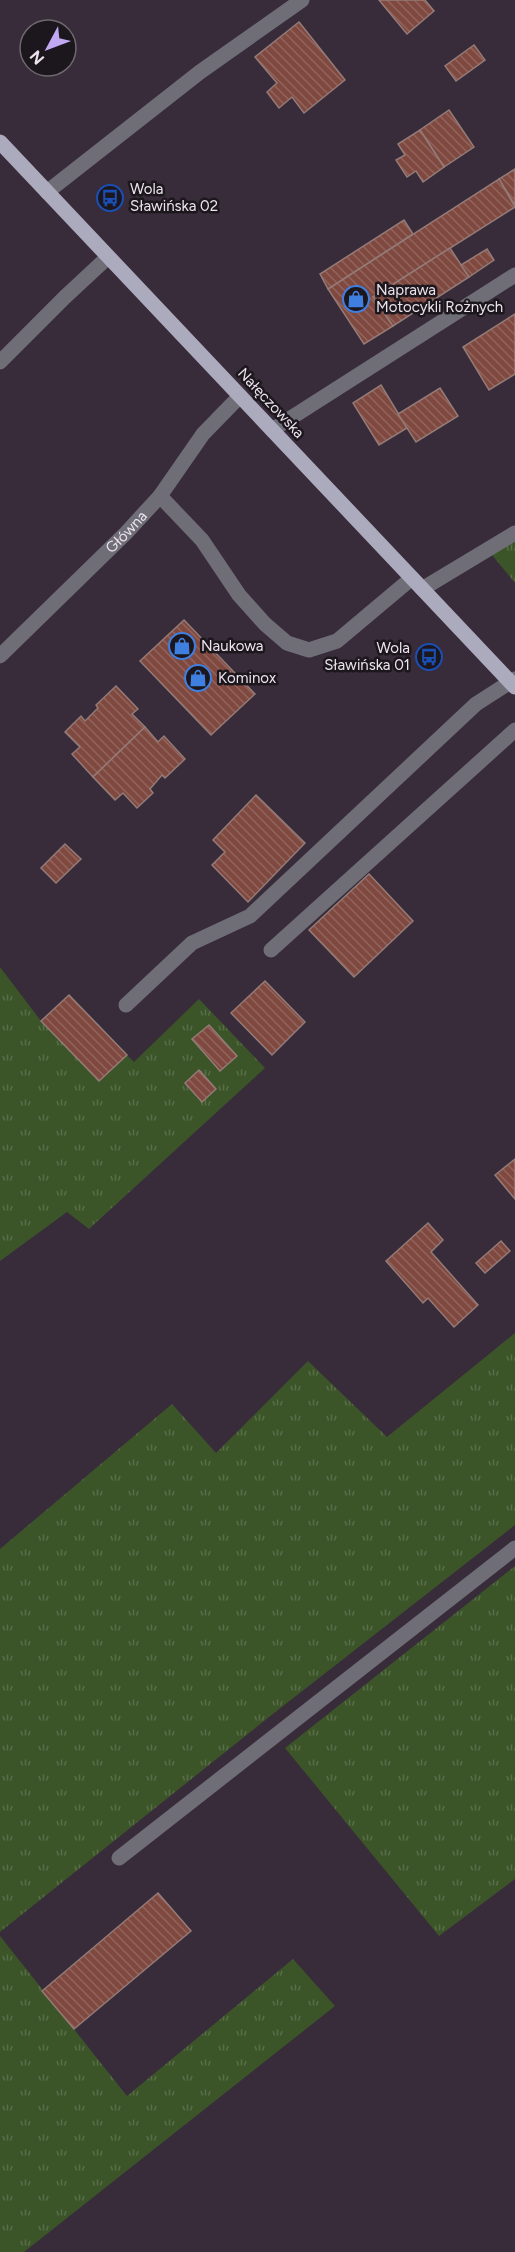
<svg xmlns="http://www.w3.org/2000/svg" width="515" height="2252" viewBox="0 0 515 2252" font-family="Figtree,sans-serif">
  <defs>
    <pattern id="grass-tufts" width="24" height="20" patternUnits="userSpaceOnUse" patternTransform="scale(1.5)"><rect width="24" height="20" fill="#3b5528"/><path d="M3 7l-1-3M5 7V3M7 7l1-3M15 17l-1-3M17 17v-4M19 17l1-3" fill="none" stroke="#586d48"/></pattern>
    <pattern id="building-back-hatch" width="6" height="6" patternUnits="userSpaceOnUse" patternTransform="scale(1.5)"><rect width="6" height="6" fill="#7f4940"/><path d="M-1 5l2 2M0 0l6 6M5-1l2 2" fill="none" stroke="#91635c"/></pattern>
  </defs>
  <rect width="100%" height="100%" fill="#382b3a"/>
  <g fill="url(#grass-tufts)">
    <path d="M 515,534 L 515,583 L 488,550 Z"/>
    <path d="M 0,967 L 41,1021 L 99,1081 L 127,1055 L 134,1062 L 199,999 L 265,1068 L 89,1229 L 67,1212 L 0,1261 Z"/>
    <path d="M 515,1333 L 515,1525 L 269,1717 L 0,1932 L 0,1549 L 172,1404 L 216,1453 L 308,1361 L 387,1437 Z"/>
    <path d="M 515,1566 L 515,1879 L 439,1936 L 285,1748 Z"/>
    <path d="M 0,1936 L 127,2096 L 293,1959 L 335,2006 L 24,2252 L 0,2252 Z"/>
  </g>
  <g fill="url(#building-back-hatch)" stroke="#947b77" stroke-width="1.5">
    <path d="M 379,0 L 425,0 L 434,11 L 407,34 Z"/>
    <path d="M 299,22 L 345,80 L 304,113 L 292,97 L 279,108 L 267,92 L 277,83 L 255,57 Z"/>
    <path d="M 474,45 L 485,60 L 456,81 L 445,66 Z"/>
    <path d="M 449,110 L 474,147 L 444,167 L 420,130 Z"/>
    <path d="M 420,130 L 444,167 L 423,182 L 416,171 L 407,177 L 396,160 L 405,155 L 398,144 Z"/>
    <path d="M 515,169 L 515,205 L 499,179 Z"/>
    <path d="M 499,179 L 515,207 L 373,297 L 393,326 L 364,344 L 328,289 Z"/>
    <path d="M 404,220 L 413,234 L 328,289 L 320,274 Z"/>
    <path d="M 450,248 L 469,277 L 393,326 L 373,297 Z"/>
    <path d="M 487,249 L 494,260 L 469,277 L 461,265 Z"/>
    <path d="M 515,314 L 515,374 L 489,390 L 463,347 Z"/>
    <path d="M 381,385 L 407,428 L 379,445 L 353,403 Z"/>
    <path d="M 440,388 L 458,416 L 416,442 L 398,414 Z"/>
    <path d="M 184,620 L 255,694 L 211,735 L 140,661 Z"/>
    <path d="M 116,686 L 138,709 L 132,714 L 145,727 L 93,777 L 72,754 L 80,747 L 65,732 L 81,716 L 85,721 L 98,708 L 96,705 Z"/>
    <path d="M 145,727 L 158,742 L 164,736 L 185,759 L 165,778 L 162,775 L 150,789 L 153,793 L 137,808 L 123,793 L 115,800 L 93,777 Z"/>
    <path d="M 256,795 L 305,843 L 248,902 L 212,865 L 225,852 L 213,840 Z"/>
    <path d="M 65,844 L 81,859 L 56,883 L 41,868 Z"/>
    <path d="M 369,874 L 413,921 L 354,977 L 309,930 Z"/>
    <path d="M 265,981 L 305,1022 L 272,1055 L 231,1013 Z"/>
    <path d="M 69,995 L 127,1055 L 99,1081 L 41,1021 Z"/>
    <path d="M 209,1025 L 237,1056 L 220,1071 L 192,1039 Z"/>
    <path d="M 199,1070 L 216,1089 L 202,1102 L 185,1083 Z"/>
    <path d="M 515,1159 L 515,1199 L 495,1175 Z"/>
    <path d="M 428,1223 L 443,1240 L 431,1252 L 478,1305 L 454,1327 L 428,1298 L 423,1303 L 386,1261 Z"/>
    <path d="M 501,1241 L 510,1251 L 485,1273 L 476,1263 Z"/>
    <path d="M 158,1893 L 191,1931 L 74,2029 L 42,1991 Z"/>
  </g>
  <g fill="none" stroke-linecap="round" stroke-linejoin="round">
    <g stroke="#6f6e77" stroke-width="15">
      <path d="M 47,192 L 200,72 L 302,0"/>
      <path d="M 0,362 L 65,297 L 108,257"/>
      <path d="M 272,430 L 515,275"/>
      <path d="M 160,496 L 202,540 L 239,595 L 265,624 L 287,643 L 309,650 L 337,641 L 412,578"/>
      <path d="M 422,589 L 515,533"/>
      <path id="s1" d="M 0,656 L 126,533 L 160,496 L 203,434 L 240,396"/>
      <path d="M 271,950 L 515,730"/>
      <path d="M 126,1005 L 192,943 L 250,916 L 476,704 L 515,679"/>
      <path d="M 119,1858 L 515,1548"/>
    </g>
    <path stroke="#acaabd" stroke-width="15" d="M 0,142 L 515,687"/>
  </g>
  <defs>
    <symbol id="bus-ring" viewBox="-11 -11 22 22"><circle r="9.5" fill="#1c161d" stroke="#1a4fb4" stroke-width="1.5"/><path d="M-5-6H5V4H4V6H2V4H-2V6H-4V4H-5ZM-3.5-4V0h7V-4ZM-3.5 1.2v1.5H-2V1.2ZM2 1.2v1.5H3.5V1.2Z" fill="#1a4fb4"/></symbol>
    <symbol id="shop-ring" viewBox="-11 -11 22 22"><circle r="9.5" fill="#1c161d" stroke="#3f7fe0" stroke-width="1.5"/><path d="M-5-2.5h2.3a2.7 3.5 0 0 1 5.4 0H5L5.5 6h-11ZM-1.5-2.5h3a1.5 2.3 0 0 0-3 0Z" fill="#3f7fe0"/></symbol>
  </defs>
  <g fill-rule="evenodd">
    <use href="#bus-ring" x="95" y="183" width="30" height="30"/>
    <use href="#shop-ring" x="341" y="284" width="30" height="30"/>
    <use href="#shop-ring" x="167" y="631" width="30" height="30"/>
    <use href="#bus-ring" x="414" y="642" width="30" height="30"/>
    <use href="#shop-ring" x="183" y="663" width="30" height="30"/>
  </g>
  <g text-anchor="middle" stroke-width="5" stroke-linejoin="round" paint-order="stroke">
    <g font-size="15" fill="#ece3ed" stroke="#1c161d" text-anchor="start">
      <text x="130" y="194">Wola<tspan x="130" dy="17">Sławińska 02</tspan></text>
      <text x="376" y="295">Naprawa<tspan x="376" dy="17">Motocykli Rożnych</tspan></text>
      <text x="201" y="651">Naukowa</text>
      <text x="410" y="653" text-anchor="end">Wola<tspan x="410" dy="17">Sławińska 01</tspan></text>
      <text x="218" y="683">Kominox</text>
    </g>
    <g font-size="15" fill="#ece3ed" stroke="#1c161d">
      <text transform="translate(271 403) rotate(47)" y="5">Nałęczowska</text>
      <text dy="5" stroke="none"><textPath href="#s1" startOffset="177">Główna</textPath></text>
    </g>
  </g>
  <g transform="translate(48 48) rotate(229)"><circle r="28" fill="#1c161d" stroke="#6f6870" stroke-width="1.5"/>
  <path d="M0-4.5L10 22L0 15L-10 22Z" fill="#c0a8f3"/>
  <text y="-9" font-size="16" font-weight="bold" text-anchor="middle" fill="#ece3ed">N</text>
  </g>
</svg>
